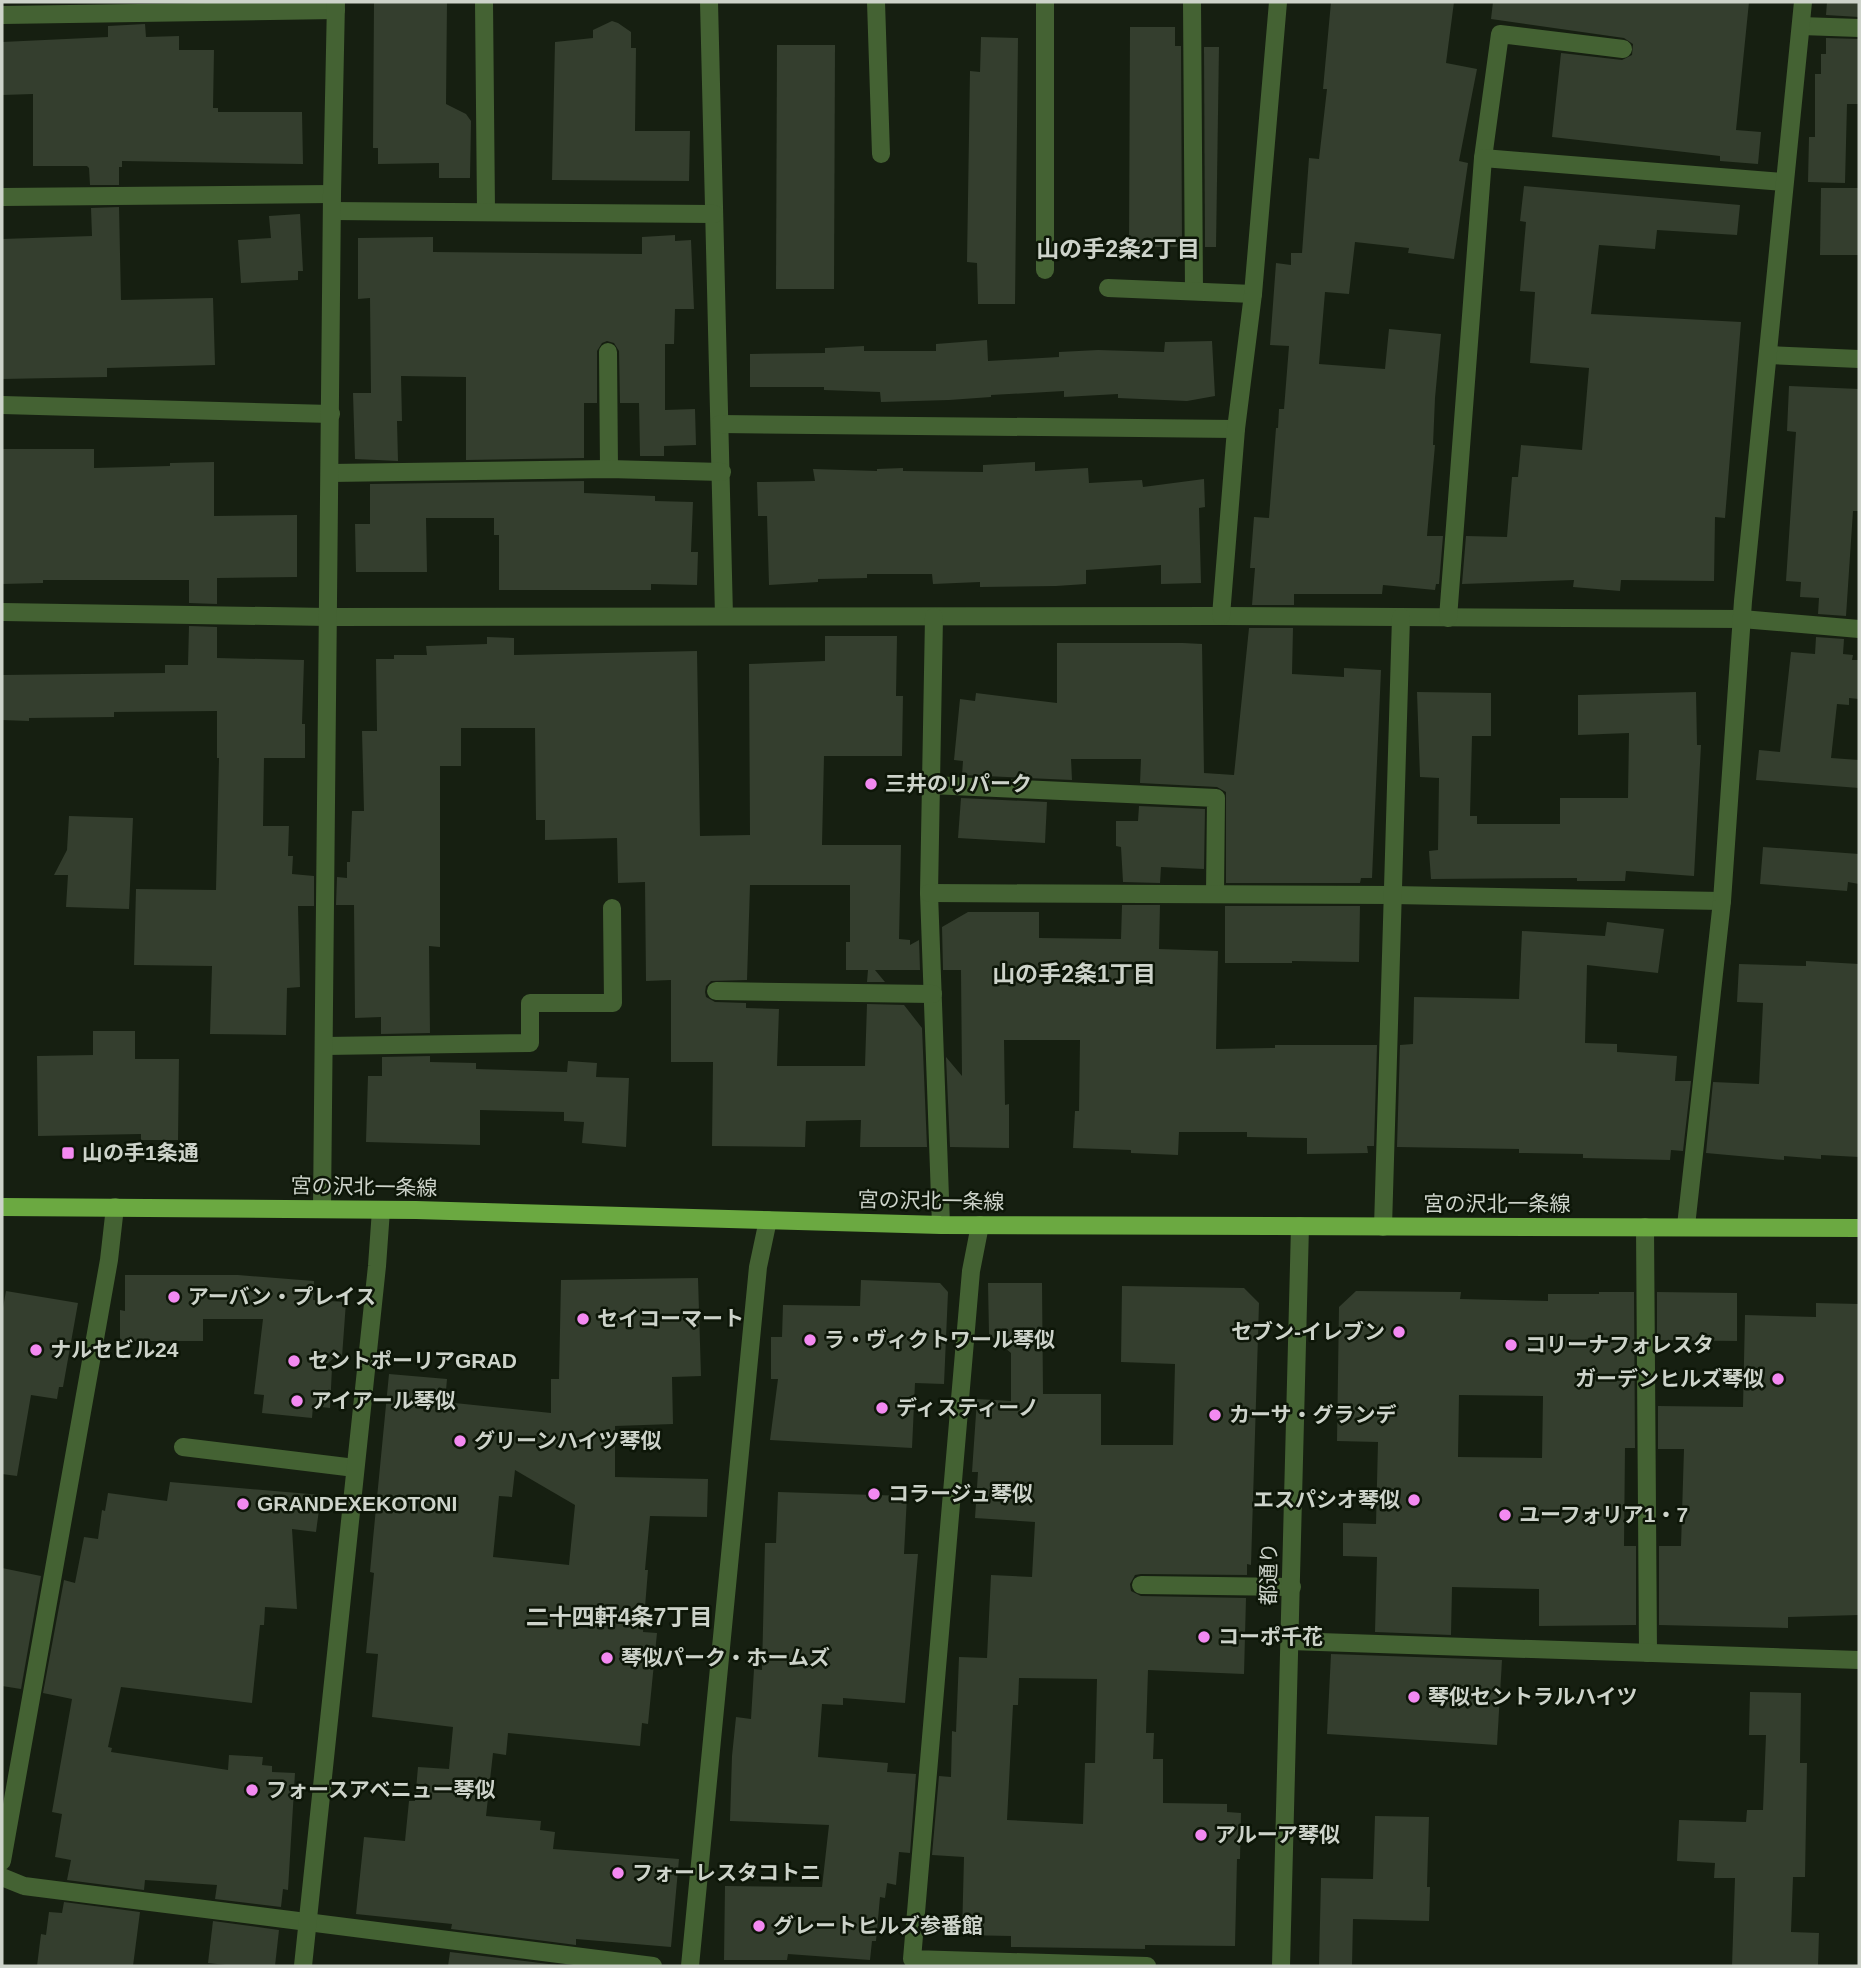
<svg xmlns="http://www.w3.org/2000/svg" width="1861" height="1968" viewBox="0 0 1861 1968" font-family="Arial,'Noto Sans JP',sans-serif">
  <rect width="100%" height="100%" fill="#161f11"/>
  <g fill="#343e2e" fill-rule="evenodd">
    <path d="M 374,2 L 447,2 L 446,104 L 466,114 L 471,121 L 470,178 L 439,178 L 439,163 L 378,164 L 378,148 L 373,148 Z"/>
    <path d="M 1331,2 L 1454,2 L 1446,63 L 1477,69 L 1459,161 L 1468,163 L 1454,259 L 1408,253 L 1409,248 L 1355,242 L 1349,294 L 1325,292 L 1319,364 L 1385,369 L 1389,329 L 1441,334 L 1435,398 L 1433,445 L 1435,445 L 1427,536 L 1443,536 L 1439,584 L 1436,584 L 1435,590 L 1383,585 L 1382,594 L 1294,594 L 1294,605 L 1252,605 L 1255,568 L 1250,568 L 1254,517 L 1269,518 L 1276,428 L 1278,428 L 1279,409 L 1284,409 L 1289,346 L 1270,345 L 1276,263 L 1291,265 L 1291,253 L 1302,253 L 1309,158 L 1319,159 L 1327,89 L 1323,89 Z"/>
    <path d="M 1493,2 L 1749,2 L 1736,130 L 1761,132 L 1758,164 L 1720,161 L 1720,156 L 1552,137 L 1561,53 L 1622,60 L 1632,55 L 1633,44 L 1624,38 L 1491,19 Z"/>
    <path d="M 1827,2 L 1859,2 L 1859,17 L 1826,15 Z"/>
    <path d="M 612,21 L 618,23 L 631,32 L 631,48 L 636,48 L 635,131 L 690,131 L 689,181 L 552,180 L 555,42 L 593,38 L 593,30 Z"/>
    <path d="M 145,24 L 146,37 L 179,36 L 179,50 L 214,50 L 213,108 L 218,108 L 218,112 L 302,112 L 303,164 L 122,161 L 122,167 L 119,167 L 119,185 L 90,185 L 89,168 L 87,166 L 33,166 L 33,94 L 2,95 L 2,42 L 108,37 L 108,26 Z"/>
    <path d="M 1130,27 L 1175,27 L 1175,46 L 1181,46 L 1182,247 L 1129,247 Z"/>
    <path d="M 981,37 L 1018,38 L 1015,304 L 978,304 L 977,263 L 967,262 L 970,71 L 980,72 Z"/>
    <path d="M 1826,38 L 1859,39 L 1859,104 L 1847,104 L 1845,183 L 1808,182 L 1809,137 L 1815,137 L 1815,74 L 1821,74 L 1821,54 L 1826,54 Z"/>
    <path d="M 777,45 L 835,45 L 834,289 L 776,289 Z"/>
    <path d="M 1204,47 L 1219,47 L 1216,247 L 1205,247 Z"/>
    <path d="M 1524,186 L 1740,205 L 1737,235 L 1657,230 L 1655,249 L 1599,245 L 1591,314 L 1741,322 L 1725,518 L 1715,517 L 1714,581 L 1621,580 L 1620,591 L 1573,587 L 1574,580 L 1462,584 L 1466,536 L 1507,537 L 1512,477 L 1518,477 L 1521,445 L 1582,450 L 1589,368 L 1530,363 L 1535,292 L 1520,291 L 1526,222 L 1520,221 Z"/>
    <path d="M 1821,188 L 1859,188 L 1859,255 L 1820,255 Z"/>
    <path d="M 119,207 L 121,300 L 213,298 L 215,365 L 107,368 L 107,377 L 2,379 L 2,239 L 92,236 L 91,208 Z"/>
    <path d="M 300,214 L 303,271 L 298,271 L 298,280 L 241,283 L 238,240 L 271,238 L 269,216 Z"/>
    <path d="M 675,235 L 675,241 L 691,240 L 694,309 L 675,309 L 674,344 L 665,344 L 665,410 L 695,409 L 696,445 L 664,446 L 664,456 L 640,456 L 639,403 L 620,403 L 619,351 L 614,343 L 607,341 L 602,343 L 597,351 L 597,403 L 584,403 L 584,458 L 466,460 L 466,377 L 401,376 L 402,421 L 397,421 L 398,461 L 355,459 L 353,393 L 371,393 L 370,298 L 358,299 L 358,238 L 433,237 L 433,252 L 642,254 L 642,237 Z"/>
    <path d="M 987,340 L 988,361 L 1059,357 L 1059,352 L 1098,350 L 1164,352 L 1165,342 L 1212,341 L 1215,396 L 1187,401 L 1118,398 L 1118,394 L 1064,397 L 1064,391 L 991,395 L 991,397 L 949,400 L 881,402 L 880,392 L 824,390 L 824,387 L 750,387 L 750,354 L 825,353 L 825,348 L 864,346 L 864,351 L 936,351 L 936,344 Z"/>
    <path d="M 1789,386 L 1859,389 L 1859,511 L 1853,511 L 1846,616 L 1818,614 L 1819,598 L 1800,597 L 1801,582 L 1786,581 L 1796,432 L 1787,431 Z"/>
    <path d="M 2,449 L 94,449 L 94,468 L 170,466 L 170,463 L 214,462 L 214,516 L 297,515 L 297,577 L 217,578 L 217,604 L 189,603 L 189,580 L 43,580 L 43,583 L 2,584 Z"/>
    <path d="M 1035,462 L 1035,471 L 1088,468 L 1089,483 L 1142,480 L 1143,487 L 1204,479 L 1205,507 L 1199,508 L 1201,583 L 1161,584 L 1161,565 L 1086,570 L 1086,584 L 1056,586 L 980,587 L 980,582 L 933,584 L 932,574 L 867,574 L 867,578 L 818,579 L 818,582 L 769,585 L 767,516 L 758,516 L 757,482 L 815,481 L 813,469 L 877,471 L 877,469 L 903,468 L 903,471 L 983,472 L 983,465 Z"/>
    <path d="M 584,481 L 584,493 L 655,496 L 655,501 L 693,502 L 691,552 L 698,552 L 697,585 L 651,584 L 651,590 L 499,590 L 499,535 L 494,535 L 494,518 L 426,518 L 427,572 L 356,572 L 355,524 L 370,524 L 370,484 Z"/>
    <path d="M 189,626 L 217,627 L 217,658 L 304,660 L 302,724 L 305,724 L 305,758 L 264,758 L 263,826 L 289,826 L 288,856 L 293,856 L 292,874 L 314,876 L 314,906 L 298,906 L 300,987 L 287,988 L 286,1035 L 210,1034 L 212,966 L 134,965 L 136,889 L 216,890 L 219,758 L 217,758 L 217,711 L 114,712 L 114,717 L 29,718 L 29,721 L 2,720 L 2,675 L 165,673 L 165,665 L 188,665 Z"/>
    <path d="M 1249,628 L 1293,628 L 1292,674 L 1344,677 L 1344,668 L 1381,670 L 1372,878 L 1361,878 L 1360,883 L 1226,883 L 1226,792 L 1217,787 L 1140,783 L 1141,759 L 1071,759 L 1072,780 L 962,775 L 963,761 L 954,760 L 960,699 L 975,701 L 976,693 L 1057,703 L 1057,643 L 1183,643 L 1202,644 L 1204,773 L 1234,775 Z"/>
    <path d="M 825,636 L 897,636 L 896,696 L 903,696 L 902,756 L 824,756 L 822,845 L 901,845 L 899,939 L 910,940 L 910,945 L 919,940 L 920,970 L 875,970 L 885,982 L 867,982 L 868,970 L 846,970 L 846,942 L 850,942 L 850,885 L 750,885 L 747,980 L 711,981 L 706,986 L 705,992 L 706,997 L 715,1002 L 746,1003 L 746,1008 L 779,1009 L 777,1066 L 865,1066 L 867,1004 L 904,1005 L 922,1028 L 927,1147 L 860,1147 L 861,1120 L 806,1121 L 805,1147 L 712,1146 L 713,1062 L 671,1062 L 671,980 L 646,981 L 645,882 L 618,883 L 617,838 L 545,840 L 545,820 L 536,820 L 535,728 L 461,728 L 461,766 L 440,766 L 440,947 L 429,946 L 430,1033 L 381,1034 L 381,1017 L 355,1018 L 354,905 L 336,905 L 337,877 L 347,878 L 347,862 L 350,862 L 352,811 L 364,811 L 362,731 L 377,731 L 376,659 L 394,659 L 394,655 L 427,655 L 426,646 L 487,644 L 487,637 L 514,638 L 514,655 L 697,651 L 700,836 L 750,835 L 749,664 L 825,661 Z"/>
    <path d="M 1816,637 L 1844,639 L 1843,654 L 1853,655 L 1852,660 L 1859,660 L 1859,699 L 1849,698 L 1849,705 L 1837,704 L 1831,758 L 1859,760 L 1859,788 L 1756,780 L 1759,750 L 1780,752 L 1791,652 L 1815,654 Z"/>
    <path d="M 1417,692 L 1491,693 L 1491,736 L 1472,736 L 1470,816 L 1477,816 L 1477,824 L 1560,824 L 1560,798 L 1628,798 L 1629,733 L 1578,735 L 1578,695 L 1696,692 L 1697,745 L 1701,745 L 1694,876 L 1626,871 L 1625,881 L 1577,881 L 1577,878 L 1431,879 L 1429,851 L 1438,850 L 1439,778 L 1420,777 Z"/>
    <path d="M 961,798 L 1047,802 L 1045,843 L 958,838 Z"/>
    <path d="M 1139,806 L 1205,809 L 1204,869 L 1161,867 L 1160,883 L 1123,882 L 1121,847 L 1116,846 L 1116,821 L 1138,821 Z"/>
    <path d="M 69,816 L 133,818 L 129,909 L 66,907 L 68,875 L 54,875 L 67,850 Z"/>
    <path d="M 1763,847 L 1859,854 L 1859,884 L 1848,882 L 1847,891 L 1760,884 Z"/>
    <path d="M 1122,905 L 1160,905 L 1159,949 L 1218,951 L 1216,1049 L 1275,1048 L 1275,1045 L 1377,1045 L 1374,1146 L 1367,1146 L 1368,1153 L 1307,1154 L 1307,1138 L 1247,1137 L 1247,1132 L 1179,1132 L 1178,1155 L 1131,1153 L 1131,1150 L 1073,1148 L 1075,1111 L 1079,1111 L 1080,1040 L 1004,1040 L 1005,1105 L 1009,1104 L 1009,1148 L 950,1147 L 946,1057 L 962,1076 L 961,970 L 943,970 L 942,927 L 968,912 L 1039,912 L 1039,938 L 1121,939 Z"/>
    <path d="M 1225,906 L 1360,906 L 1359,962 L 1292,961 L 1292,963 L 1225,963 Z"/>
    <path d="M 1607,922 L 1664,929 L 1658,973 L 1587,965 L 1585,1043 L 1617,1044 L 1617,1052 L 1677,1056 L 1675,1081 L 1691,1081 L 1683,1151 L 1671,1150 L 1670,1160 L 1583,1158 L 1583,1154 L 1519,1153 L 1519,1149 L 1397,1147 L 1400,1045 L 1413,1044 L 1414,997 L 1519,999 L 1522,931 L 1605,936 Z"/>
    <path d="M 1806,961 L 1859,964 L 1859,1157 L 1821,1155 L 1821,1159 L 1784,1156 L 1784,1160 L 1706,1153 L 1713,1082 L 1759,1084 L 1763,1003 L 1737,1002 L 1739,964 L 1806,966 Z"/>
    <path d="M 93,1031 L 135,1031 L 135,1059 L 179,1059 L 178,1140 L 141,1140 L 141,1134 L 38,1136 L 37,1056 L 93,1055 Z"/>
    <path d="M 430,1056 L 430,1062 L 476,1063 L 476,1069 L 567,1072 L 568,1061 L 597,1063 L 596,1077 L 629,1078 L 626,1147 L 582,1143 L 584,1122 L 564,1121 L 564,1112 L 480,1110 L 480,1145 L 366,1142 L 368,1076 L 382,1076 L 382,1057 Z"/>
    <path d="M 125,1275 L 238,1275 L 314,1281 L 313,1300 L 346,1302 L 342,1357 L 335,1357 L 324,1367 L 332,1368 L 330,1408 L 313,1406 L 312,1418 L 262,1413 L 264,1395 L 254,1394 L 263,1319 L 203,1319 L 203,1341 L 120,1341 L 120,1310 L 125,1311 Z"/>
    <path d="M 698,1278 L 701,1376 L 672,1377 L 673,1424 L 615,1426 L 615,1477 L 708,1479 L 707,1517 L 650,1516 L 645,1570 L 648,1570 L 643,1632 L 657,1633 L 648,1724 L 642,1723 L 640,1746 L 508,1733 L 506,1755 L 493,1753 L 486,1816 L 541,1821 L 540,1830 L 555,1832 L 553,1849 L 679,1859 L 671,1947 L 576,1939 L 576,1945 L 451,1929 L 452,1924 L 356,1914 L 364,1837 L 405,1841 L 409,1801 L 415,1801 L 418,1767 L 449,1769 L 453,1727 L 372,1717 L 378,1654 L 366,1653 L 374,1573 L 370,1572 L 373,1539 L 389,1374 L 447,1379 L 445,1402 L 551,1413 L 551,1379 L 559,1379 L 561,1280 ZM 515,1470 L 575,1505 L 569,1565 L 493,1557 L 499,1496 L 512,1497 Z"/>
    <path d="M 861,1280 L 940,1283 L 948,1292 L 944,1384 L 915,1383 L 912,1448 L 770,1440 L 778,1379 L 771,1379 L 771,1337 L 782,1337 L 783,1305 L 860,1306 Z"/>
    <path d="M 988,1283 L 1042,1283 L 1043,1394 L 1101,1394 L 1101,1445 L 1173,1445 L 1175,1364 L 1121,1362 L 1122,1286 L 1244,1288 L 1259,1303 L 1251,1565 L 1247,1564 L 1247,1575 L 1141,1574 L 1135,1575 L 1130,1584 L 1131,1591 L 1141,1596 L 1246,1598 L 1244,1674 L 1148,1670 L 1146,1733 L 1154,1733 L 1153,1759 L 1163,1759 L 1163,1803 L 1227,1804 L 1227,1812 L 1241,1813 L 1240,1859 L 1237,1859 L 1235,1946 L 1145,1945 L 1145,1949 L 1011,1947 L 1011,1936 L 962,1935 L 964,1857 L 932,1855 L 939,1776 L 951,1777 L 952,1731 L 956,1732 L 959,1657 L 987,1658 L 991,1575 L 1032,1577 L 1035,1522 L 975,1518 L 978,1472 L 972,1472 L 977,1399 L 1011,1401 L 1011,1353 L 989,1334 ZM 1019,1678 L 1097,1679 L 1095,1763 L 1085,1763 L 1083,1824 L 1007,1820 L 1013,1705 L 1018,1705 Z"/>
    <path d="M 6,1291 L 78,1303 L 63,1387 L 59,1387 L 57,1399 L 31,1395 L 17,1476 L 2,1474 L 2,1313 Z"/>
    <path d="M 1356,1291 L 1461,1292 L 1460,1299 L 1548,1301 L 1548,1294 L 1599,1294 L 1599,1292 L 1634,1292 L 1635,1448 L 1625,1448 L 1624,1546 L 1636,1546 L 1636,1625 L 1539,1626 L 1539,1589 L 1452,1587 L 1451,1635 L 1375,1632 L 1377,1557 L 1343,1556 L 1343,1523 L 1376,1524 L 1378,1442 L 1337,1441 L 1339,1307 ZM 1459,1395 L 1543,1396 L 1542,1458 L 1458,1457 Z"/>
    <path d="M 1657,1292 L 1737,1293 L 1737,1341 L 1657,1340 Z"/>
    <path d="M 1816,1303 L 1859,1304 L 1859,1615 L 1788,1617 L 1788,1628 L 1659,1625 L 1659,1546 L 1681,1546 L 1684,1449 L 1658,1449 L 1658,1406 L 1743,1407 L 1745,1315 L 1816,1317 Z"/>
    <path d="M 170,1482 L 321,1495 L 316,1532 L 292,1529 L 297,1609 L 265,1607 L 264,1625 L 260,1625 L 252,1703 L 121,1687 L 108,1747 L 112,1748 L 111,1752 L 228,1770 L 229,1755 L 263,1757 L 262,1765 L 272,1766 L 272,1772 L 295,1773 L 288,1890 L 283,1889 L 281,1907 L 215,1899 L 217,1885 L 145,1880 L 144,1890 L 67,1880 L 71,1860 L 55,1857 L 62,1814 L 52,1812 L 72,1699 L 43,1693 L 64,1580 L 75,1583 L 84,1537 L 98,1539 L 102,1510 L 105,1511 L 108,1493 L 167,1501 Z"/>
    <path d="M 778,1492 L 907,1496 L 904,1554 L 918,1554 L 905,1703 L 843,1698 L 843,1705 L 822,1704 L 818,1757 L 888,1763 L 887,1772 L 916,1774 L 910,1853 L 899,1852 L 896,1885 L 887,1883 L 885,1898 L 880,1897 L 876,1941 L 872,1941 L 870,1960 L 788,1954 L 787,1960 L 724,1960 L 725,1886 L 822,1887 L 829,1825 L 730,1821 L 732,1756 L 736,1717 L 751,1719 L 754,1669 L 762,1670 L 765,1543 L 776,1543 Z"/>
    <path d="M 2,1568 L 41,1576 L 21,1689 L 2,1686 Z"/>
    <path d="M 1331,1654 L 1502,1660 L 1497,1745 L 1327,1734 Z"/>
    <path d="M 1750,1692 L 1801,1693 L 1800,1763 L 1807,1763 L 1805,1877 L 1793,1877 L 1791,1932 L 1819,1933 L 1818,1966 L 1732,1966 L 1735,1878 L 1714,1878 L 1715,1863 L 1677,1861 L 1679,1820 L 1746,1822 L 1747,1810 L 1763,1810 L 1766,1735 L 1749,1735 Z"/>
    <path d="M 1375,1816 L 1429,1817 L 1427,1887 L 1430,1887 L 1429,1921 L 1353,1919 L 1352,1966 L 1319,1966 L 1321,1878 L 1373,1879 Z"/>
    <path d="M 64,1902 L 140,1912 L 133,1966 L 37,1966 L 41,1934 L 46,1935 L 49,1912 L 62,1913 Z"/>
    <path d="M 213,1921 L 279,1930 L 275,1966 L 234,1966 L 208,1963 Z"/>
    <path d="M 450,1952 L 565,1966 L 448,1966 Z"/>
  </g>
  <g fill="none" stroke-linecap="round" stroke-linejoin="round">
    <g stroke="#446233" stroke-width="18">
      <path d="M 484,2 L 486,211"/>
      <path d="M 709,2 L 724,616"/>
      <path d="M 876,2 L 881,154"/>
      <path d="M 1045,2 L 1045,270"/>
      <path d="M 1192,2 L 1194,291"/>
      <path d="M 2,15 L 336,10"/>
      <path d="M 1801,26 L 1859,28"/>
      <path d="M 1483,158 L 1500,34 L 1623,49"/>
      <path d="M 2,197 L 332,194"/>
      <path d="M 332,211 L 714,214"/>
      <path d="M 1108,288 L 1253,294"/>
      <path d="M 608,352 L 609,469"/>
      <path d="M 1769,355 L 1859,359"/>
      <path d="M 2,405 L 331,414"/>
      <path d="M 720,424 L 1236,429"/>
      <path d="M 330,473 L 609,469 L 722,472"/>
      <path d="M 2,612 L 328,617 L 1221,616 L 1742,619 L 1859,629"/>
      <path d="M 1221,616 L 1236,429 L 1253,294 L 1278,2"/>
      <path d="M 934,617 L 929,893 L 941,1225"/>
      <path d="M 1448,618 L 1483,158 L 1784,182"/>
      <path d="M 931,785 L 1216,798 L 1215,894"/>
      <path d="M 929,893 L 1393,895 L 1722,901"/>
      <path d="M 716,991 L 933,994"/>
      <path d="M 325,1046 L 530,1043 L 530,1003 L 613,1003 L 612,908"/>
      <path d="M 322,1209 L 332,194 L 336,2"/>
      <path d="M 980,1225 L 971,1271 L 912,1959 L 1147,1966"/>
      <path d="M 1686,1226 L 1722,901 L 1743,601 L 1803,2"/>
      <path d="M 1383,1227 L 1401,617"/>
      <path d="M 1645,1227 L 1648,1653"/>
      <path d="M 183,1447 L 355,1468"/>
      <path d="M 1141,1585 L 1292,1587"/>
      <path d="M 1290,1641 L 1859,1660"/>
      <path d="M 2,1861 L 109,1260 L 115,1207"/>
      <path d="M 2,1877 L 24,1886 L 653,1966"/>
      <path d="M 303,1966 L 377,1266 L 381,1210"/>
      <path d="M 690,1966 L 758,1267 L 768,1220"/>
      <path d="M 1281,1966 L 1300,1226"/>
    </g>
    <path stroke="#6ba941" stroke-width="18" d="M 2,1207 L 416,1210 L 941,1225 L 1859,1228"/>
  </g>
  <g fill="#f389f1" stroke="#0d1608" stroke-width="2.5">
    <circle cx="871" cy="784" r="7"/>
    <rect x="61" y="1146" width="14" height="14" rx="3.5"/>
    <circle cx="174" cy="1297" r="7"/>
    <circle cx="583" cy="1319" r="7"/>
    <circle cx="1399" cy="1332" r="7"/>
    <circle cx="810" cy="1340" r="7"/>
    <circle cx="1511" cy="1345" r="7"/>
    <circle cx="36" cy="1350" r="7"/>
    <circle cx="294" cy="1361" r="7"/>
    <circle cx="1778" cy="1379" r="7"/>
    <circle cx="297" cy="1401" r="7"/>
    <circle cx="882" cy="1408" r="7"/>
    <circle cx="1215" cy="1415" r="7"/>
    <circle cx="460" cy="1441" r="7"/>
    <circle cx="874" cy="1494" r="7"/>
    <circle cx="1414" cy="1500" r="7"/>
    <circle cx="243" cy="1504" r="7"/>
    <circle cx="1505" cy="1515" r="7"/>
    <circle cx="1204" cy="1637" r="7"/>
    <circle cx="607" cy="1658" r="7"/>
    <circle cx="1414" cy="1697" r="7"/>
    <circle cx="252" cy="1790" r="7"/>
    <circle cx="1201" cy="1835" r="7"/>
    <circle cx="618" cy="1873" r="7"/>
    <circle cx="759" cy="1926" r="7"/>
  </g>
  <g text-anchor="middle" stroke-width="5" stroke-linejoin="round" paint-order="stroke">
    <g font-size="21" font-weight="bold" fill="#cdd3ca" stroke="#0d1608" text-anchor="start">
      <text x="885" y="791">三井のリパーク</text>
      <text x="82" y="1160">山の手1条通</text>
      <text x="188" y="1304">アーバン・プレイス</text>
      <text x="597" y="1326">セイコーマート</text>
      <text x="1385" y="1339" text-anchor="end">セブン-イレブン</text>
      <text x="824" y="1347">ラ・ヴィクトワール琴似</text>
      <text x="1525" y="1352">コリーナフォレスタ</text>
      <text x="50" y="1357">ナルセビル24</text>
      <text x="308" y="1368">セントポーリアGRAD</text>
      <text x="1764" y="1386" text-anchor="end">ガーデンヒルズ琴似</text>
      <text x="311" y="1408">アイアール琴似</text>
      <text x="896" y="1415">ディスティーノ</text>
      <text x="1229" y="1422">カーサ・グランデ</text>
      <text x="474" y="1448">グリーンハイツ琴似</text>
      <text x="888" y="1501">コラージュ琴似</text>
      <text x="1400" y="1507" text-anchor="end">エスパシオ琴似</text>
      <text x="257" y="1511">GRANDEXEKOTONI</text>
      <text x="1519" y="1522">ユーフォリア1・7</text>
      <text x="1218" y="1644">コーポ千花</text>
      <text x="621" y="1665">琴似パーク・ホームズ</text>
      <text x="1428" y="1704">琴似セントラルハイツ</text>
      <text x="266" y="1797">フォースアベニュー琴似</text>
      <text x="1215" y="1842">アルーア琴似</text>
      <text x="632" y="1880">フォーレスタコトニ</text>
      <text x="773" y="1933">グレートヒルズ参番館</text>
    </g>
    <g font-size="21" fill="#cdd3ca" stroke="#0d1608">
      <text transform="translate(364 1187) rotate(1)" y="7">宮の沢北一条線</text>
      <text transform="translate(931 1201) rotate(1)" y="7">宮の沢北一条線</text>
      <text x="1497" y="1211">宮の沢北一条線</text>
      <text transform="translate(1269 1574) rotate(-89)" y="7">都通り</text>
    </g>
    <g font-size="23" font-weight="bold" fill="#cdd3ca" stroke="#0d1608">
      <text x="1118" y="257">山の手2条2丁目</text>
      <text x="1074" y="982">山の手2条1丁目</text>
      <text x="619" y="1625">二十四軒4条7丁目</text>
    </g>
  </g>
  <rect width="1861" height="1968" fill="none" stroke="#cdd3ca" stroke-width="7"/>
</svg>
